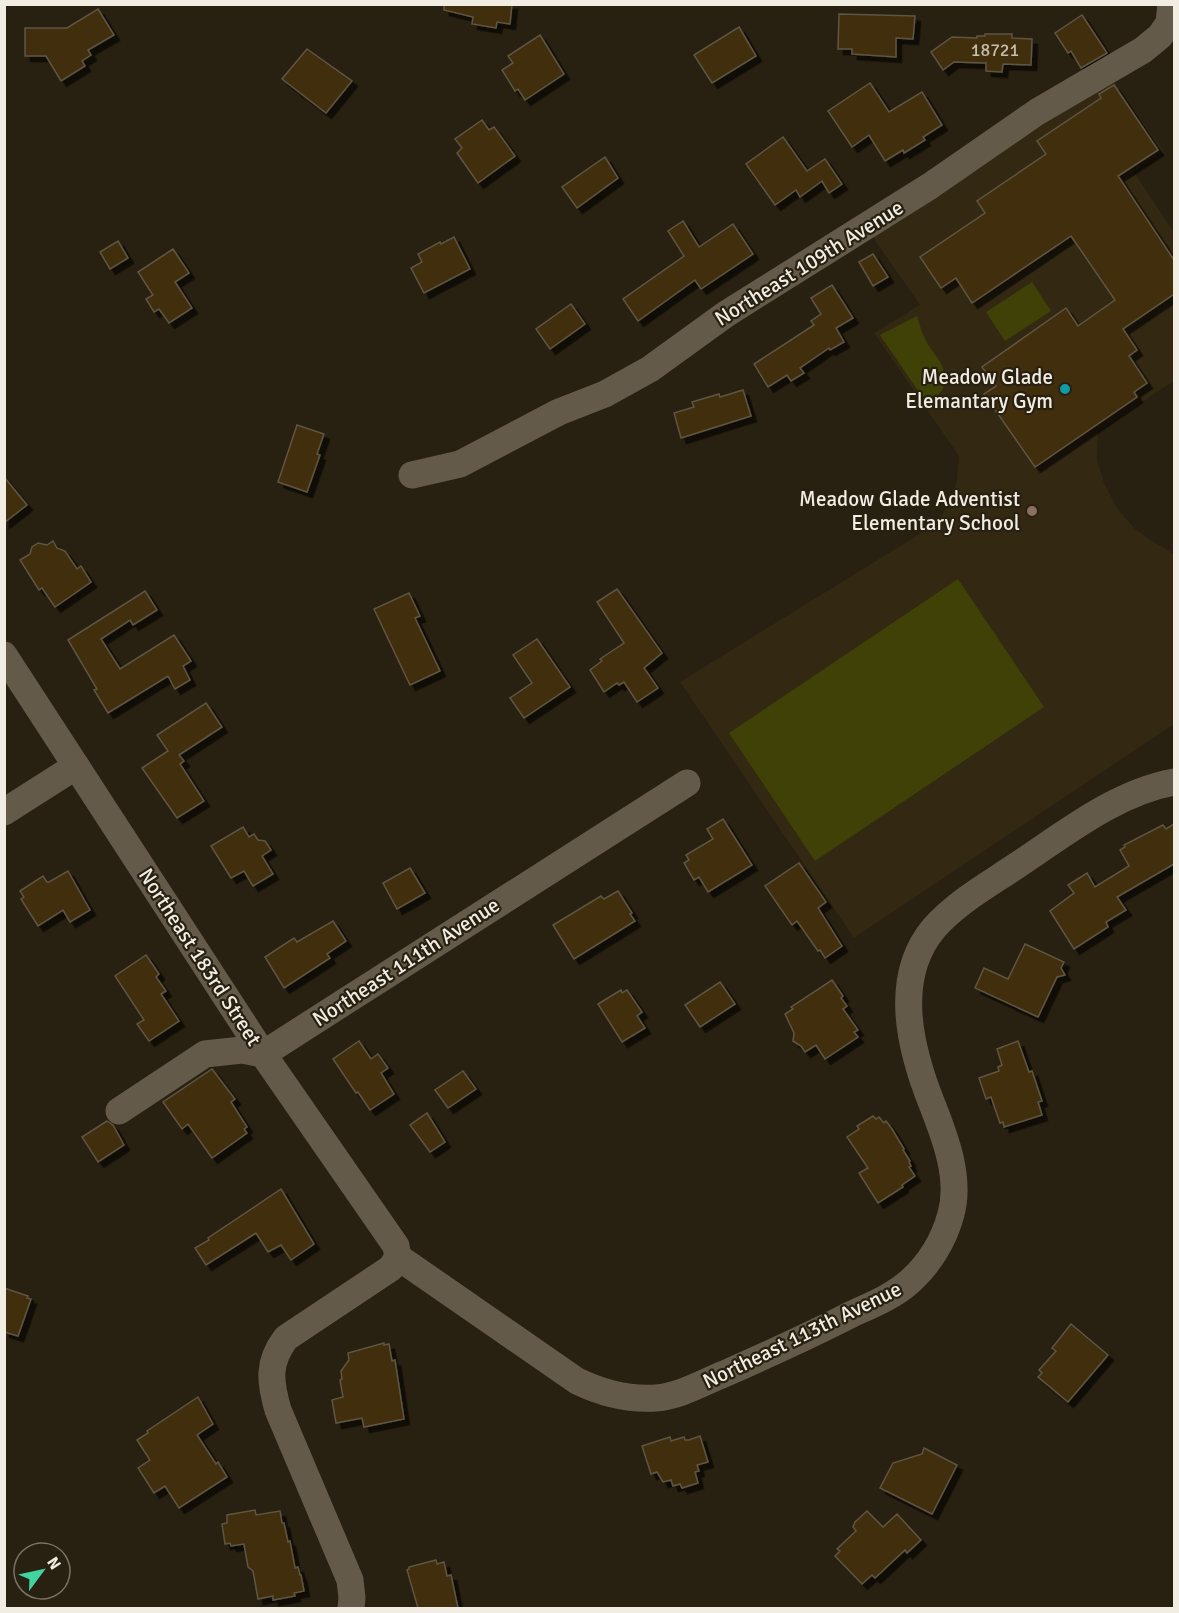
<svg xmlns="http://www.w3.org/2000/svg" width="1179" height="1613" viewBox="0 0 1179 1613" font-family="Signika,sans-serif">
  <defs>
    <filter id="shadow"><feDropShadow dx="5.5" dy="5.5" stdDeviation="0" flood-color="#0009"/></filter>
  </defs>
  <rect width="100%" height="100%" fill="#282011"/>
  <path fill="#332812" d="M 1112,79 L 1163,150 L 1134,172 L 1174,232 L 1174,381 L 1098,431 L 1097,460 L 1104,483 L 1117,508 L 1134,528 L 1152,541 L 1174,554 L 1174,724 L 854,938 L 680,682 L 918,535 L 943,514 L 957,481 L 959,456 L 874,333 L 920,305 L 870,233 Z"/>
  <g fill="#404107">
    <path d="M 1032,282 L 1051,311 L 1005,341 L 986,312 Z"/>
    <path d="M 917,316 C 920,326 923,337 929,346 C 933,353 939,358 942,366 C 949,382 943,398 925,401 L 880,335 Z"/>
    <path d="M 958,579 L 1044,707 L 815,861 L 729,733 Z"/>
  </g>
  <g fill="#402f08" stroke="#5e5544" stroke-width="1.5" filter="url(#shadow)">
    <path d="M 444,4 L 512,4 L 510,24 L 497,22 L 496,28 L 472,24 L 473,17 L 444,10 Z"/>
    <path d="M 98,9 L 114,35 L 88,50 L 91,55 L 82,61 L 85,66 L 61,81 L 46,56 L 25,56 L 25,28 L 67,28 Z"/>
    <path d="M 839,14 L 915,16 L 913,39 L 896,38 L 896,57 L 852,54 L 852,49 L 838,49 Z"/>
    <path d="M 1082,15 L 1107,53 L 1081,68 L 1071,51 L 1068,53 L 1055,33 Z"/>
    <path d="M 739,27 L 756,56 L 712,83 L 694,55 Z"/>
    <path d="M 985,34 L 1012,34 L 1012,38 L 1032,39 L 1031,65 L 1003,64 L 1002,72 L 986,71 L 986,63 L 954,62 L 943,70 L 931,52 L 952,37 L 977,38 L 977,36 L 985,36 Z"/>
    <path d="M 540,35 L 564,74 L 525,100 L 518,89 L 515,91 L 502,70 L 513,63 L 508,56 Z"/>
    <path d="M 307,49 L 352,81 L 326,113 L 282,79 Z"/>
    <path d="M 870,83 L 889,112 L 922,92 L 942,125 L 923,137 L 925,140 L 904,153 L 903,150 L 885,161 L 869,135 L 852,147 L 828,111 Z"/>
    <path d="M 1114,85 L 1158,150 L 1118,176 L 1174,260 L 1174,294 L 1123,329 L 1137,350 L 1129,356 L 1147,383 L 1134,392 L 1137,397 L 1035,467 L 984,394 L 996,386 L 982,367 L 1066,308 L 1078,326 L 1115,300 L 1071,236 L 972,303 L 956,278 L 941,288 L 920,257 L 985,213 L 977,201 L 1046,154 L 1037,141 L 1101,98 L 1099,94 Z"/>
    <path d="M 482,120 L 489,130 L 494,127 L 515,156 L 478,183 L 457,153 L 462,148 L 455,139 Z"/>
    <path d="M 783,137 L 807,171 L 825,159 L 842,184 L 829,193 L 822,181 L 800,197 L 796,190 L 775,205 L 746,164 Z"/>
    <path d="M 605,157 L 618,178 L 577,208 L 562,187 Z"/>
    <path d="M 683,221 L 699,247 L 733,224 L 753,254 L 701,289 L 695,280 L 638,321 L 623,299 L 684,256 L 668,231 Z"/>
    <path d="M 454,237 L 470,269 L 424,293 L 411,268 L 422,262 L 418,254 L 440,242 L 441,244 Z"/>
    <path d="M 118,241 L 128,258 L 110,269 L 100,252 Z"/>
    <path d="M 173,249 L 189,273 L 175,282 L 192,308 L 169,323 L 159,309 L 154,312 L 146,299 L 153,295 L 138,272 Z"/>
    <path d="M 873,254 L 888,277 L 873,286 L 859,262 Z"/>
    <path d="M 832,285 L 853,318 L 836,328 L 844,342 L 830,350 L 829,348 L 800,368 L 804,373 L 791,381 L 787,375 L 768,387 L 754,364 L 814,325 L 811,321 L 821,314 L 811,298 Z"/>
    <path d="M 571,304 L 585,324 L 550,349 L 536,329 Z"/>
    <path d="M 743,390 L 751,416 L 681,438 L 674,413 L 694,407 L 692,402 L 719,394 L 720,397 Z"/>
    <path d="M 297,425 L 324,434 L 317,454 L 320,455 L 307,492 L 278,482 Z"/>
    <path d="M 4,477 L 27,505 L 4,523 Z"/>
    <path d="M 53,541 L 57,548 L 65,551 L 77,569 L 81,566 L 91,582 L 55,607 L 42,588 L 39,590 L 20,560 L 30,554 L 32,547 L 38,543 L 47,545 Z"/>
    <path d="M 617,589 L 662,653 L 644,668 L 658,688 L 637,702 L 624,682 L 619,685 L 617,683 L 604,692 L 590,670 L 602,661 L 600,659 L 624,643 L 597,602 Z"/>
    <path d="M 145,591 L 157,610 L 133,625 L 130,620 L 101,639 L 120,669 L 174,635 L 191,661 L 183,666 L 190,680 L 175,689 L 168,676 L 108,713 L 94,690 L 97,689 L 68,640 Z"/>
    <path d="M 409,593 L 420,616 L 415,618 L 440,671 L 410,685 L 374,609 Z"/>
    <path d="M 537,639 L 570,687 L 524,718 L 510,698 L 532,683 L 513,655 Z"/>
    <path d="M 206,703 L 222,727 L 179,755 L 184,761 L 180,764 L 204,801 L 177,818 L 142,768 L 168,751 L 157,735 Z"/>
    <path d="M 723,819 L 752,865 L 708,892 L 699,877 L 694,880 L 684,863 L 689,860 L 686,855 L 713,839 L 707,829 Z"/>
    <path d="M 1174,824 L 1174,864 L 1117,897 L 1126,910 L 1106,922 L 1108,927 L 1074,949 L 1050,911 L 1074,893 L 1068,885 L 1087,873 L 1095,887 L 1129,866 L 1120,850 L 1125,847 L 1124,845 L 1163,825 L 1166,829 Z"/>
    <path d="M 243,827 L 249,837 L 254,834 L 258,840 L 265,841 L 271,850 L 262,856 L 273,874 L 253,886 L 244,871 L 231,878 L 211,846 Z"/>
    <path d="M 799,863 L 826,902 L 818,908 L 842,946 L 825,958 L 820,950 L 818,951 L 797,921 L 792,925 L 765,886 Z"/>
    <path d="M 410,868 L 425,893 L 397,909 L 383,883 Z"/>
    <path d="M 68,871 L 90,910 L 70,922 L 63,910 L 38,926 L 21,899 L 24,897 L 20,891 L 43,876 L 47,882 L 49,882 Z"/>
    <path d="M 618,891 L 632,913 L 630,914 L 635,921 L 574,959 L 553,925 L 601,896 L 604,899 Z"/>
    <path d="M 333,921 L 346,941 L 327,954 L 330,958 L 284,988 L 265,957 L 294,938 L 297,942 Z"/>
    <path d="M 1025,944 L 1064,962 L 1061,968 L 1065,975 L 1057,977 L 1038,1017 L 975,988 L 984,968 L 1008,979 Z"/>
    <path d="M 146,955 L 159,974 L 156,977 L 166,991 L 161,994 L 179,1021 L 149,1041 L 137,1024 L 144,1020 L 115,976 Z"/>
    <path d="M 832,980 L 843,996 L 841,998 L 847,1006 L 843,1009 L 858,1030 L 854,1032 L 858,1037 L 825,1059 L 816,1045 L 805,1052 L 801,1046 L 793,1041 L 794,1033 L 785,1014 L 793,1009 L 791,1007 Z"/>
    <path d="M 720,982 L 735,1004 L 700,1027 L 685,1005 Z"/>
    <path d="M 621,990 L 622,993 L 627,990 L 642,1012 L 637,1016 L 645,1028 L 622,1042 L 598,1004 Z"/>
    <path d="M 359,1041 L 371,1059 L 378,1054 L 388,1068 L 381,1073 L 394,1094 L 370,1110 L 358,1092 L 356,1093 L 333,1059 Z"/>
    <path d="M 1018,1041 L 1029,1072 L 1032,1071 L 1042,1101 L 1038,1102 L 1042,1115 L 1004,1127 L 1003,1122 L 1000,1123 L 991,1097 L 986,1099 L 979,1078 L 999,1071 L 998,1067 L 1002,1065 L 997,1049 Z"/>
    <path d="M 212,1069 L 235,1099 L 231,1102 L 247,1127 L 244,1129 L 247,1133 L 212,1158 L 188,1124 L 182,1129 L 163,1102 Z"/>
    <path d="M 463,1071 L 476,1089 L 448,1108 L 435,1090 Z"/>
    <path d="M 427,1113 L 445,1142 L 430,1152 L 410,1125 Z"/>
    <path d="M 873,1116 L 876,1119 L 879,1117 L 884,1123 L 886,1121 L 892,1129 L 904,1149 L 903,1150 L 910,1161 L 909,1162 L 911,1166 L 909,1167 L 915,1176 L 902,1185 L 903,1187 L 878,1203 L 859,1173 L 868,1168 L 847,1137 L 859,1129 L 857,1126 Z"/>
    <path d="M 107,1121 L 113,1125 L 124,1145 L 98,1162 L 82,1137 Z"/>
    <path d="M 281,1189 L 314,1244 L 291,1260 L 281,1245 L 268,1252 L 256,1233 L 206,1265 L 195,1248 L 209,1240 L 208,1238 Z"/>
    <path d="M 4,1288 L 28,1296 L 27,1298 L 31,1299 L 18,1336 L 4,1332 Z"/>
    <path d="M 1071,1324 L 1108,1355 L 1068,1402 L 1038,1377 L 1042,1373 L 1039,1370 L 1056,1351 L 1052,1348 Z"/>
    <path d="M 384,1343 L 384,1345 L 389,1344 L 392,1361 L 395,1360 L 404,1419 L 364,1427 L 362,1418 L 336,1423 L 332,1400 L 343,1397 L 340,1380 L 342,1379 L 341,1371 L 349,1360 L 348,1353 Z"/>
    <path d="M 198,1397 L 213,1424 L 197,1435 L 216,1464 L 218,1462 L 227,1477 L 179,1508 L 165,1486 L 154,1493 L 138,1468 L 150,1460 L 137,1440 L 148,1433 L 147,1431 Z"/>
    <path d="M 700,1436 L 708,1462 L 697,1465 L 699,1471 L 695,1472 L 698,1483 L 682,1488 L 680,1484 L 673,1486 L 671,1480 L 663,1482 L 657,1472 L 651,1474 L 642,1446 L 670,1437 L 671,1441 L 684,1437 L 685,1440 L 689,1440 Z"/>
    <path d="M 924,1448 L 957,1465 L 932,1514 L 880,1488 L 893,1463 L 922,1454 Z"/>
    <path d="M 255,1510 L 256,1515 L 280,1511 L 282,1523 L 284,1523 L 288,1542 L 290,1541 L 295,1568 L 298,1567 L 300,1575 L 301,1575 L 304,1591 L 294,1593 L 295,1596 L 273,1600 L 273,1596 L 258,1599 L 253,1571 L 248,1567 L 244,1544 L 231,1546 L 230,1543 L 225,1544 L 222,1524 L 227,1523 L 227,1515 Z"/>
    <path d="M 867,1511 L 883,1527 L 897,1514 L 921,1540 L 907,1553 L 905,1550 L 875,1578 L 872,1575 L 862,1584 L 835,1556 L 840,1551 L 837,1549 L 856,1531 L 853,1527 L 855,1522 Z"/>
    <path d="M 436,1560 L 437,1564 L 444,1562 L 447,1576 L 451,1575 L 458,1608 L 418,1608 L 407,1570 L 409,1569 L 409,1567 Z"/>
  </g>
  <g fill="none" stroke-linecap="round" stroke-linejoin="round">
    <g stroke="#635a49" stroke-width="27">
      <path d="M 412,475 L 460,464 L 559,412 L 605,394 L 650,369 L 726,314 L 930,186 L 1037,112 L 1143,50 L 1160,36 L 1169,23 L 1171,4"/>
      <path d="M 4,655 L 263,1054 L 396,1246 L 398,1257"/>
      <path d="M 4,812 L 76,766"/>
      <path d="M 119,1111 L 205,1054 L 242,1050 L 263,1054 L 687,783"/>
      <path d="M 398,1257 L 577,1381 C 602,1393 628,1400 656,1398 C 680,1396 702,1383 724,1374 C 767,1355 809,1336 850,1315 C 869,1306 892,1297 908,1283 C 929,1265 944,1240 951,1214 C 961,1178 945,1137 932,1104 C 910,1049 892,978 934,928 C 957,902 988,885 1016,866 C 1066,833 1115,793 1174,782"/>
      <path d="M 351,1608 L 352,1598 L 350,1580 L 278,1410 C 270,1382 267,1363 286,1338 L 391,1268 L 398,1257"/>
    </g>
  </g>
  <circle fill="#0f9aa8" stroke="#282011" stroke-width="2" cx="1065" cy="389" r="6"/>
  <circle fill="#8d6e63" stroke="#282011" stroke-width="2" cx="1032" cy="511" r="6"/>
  <g text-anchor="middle" stroke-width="4.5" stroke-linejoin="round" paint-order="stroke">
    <g font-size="18" fill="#c6beac">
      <text x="995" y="56">18721</text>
    </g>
    <g font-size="21" fill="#f2ede3" stroke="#282011">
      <text transform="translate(809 263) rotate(-32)" y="7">Northeast 109th Avenue</text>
      <text transform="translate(200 957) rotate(57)" y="7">Northeast 183rd Street</text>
      <text transform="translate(406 962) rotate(-33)" y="7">Northeast 111th Avenue</text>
      <text transform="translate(802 1335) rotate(-26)" y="7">Northeast 113th Avenue</text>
    </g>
    <g font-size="21" fill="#f2ede3" stroke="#282011" text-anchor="end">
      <text x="1053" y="384">Meadow Glade<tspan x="1053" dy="24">Elemantary Gym</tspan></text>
      <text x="1020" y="506">Meadow Glade Adventist<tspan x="1020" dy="24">Elementary School</tspan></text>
    </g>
  </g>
  <rect width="1179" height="1613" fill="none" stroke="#f2ede3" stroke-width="12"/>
  <g transform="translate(42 1571) rotate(57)"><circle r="28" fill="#282011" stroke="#797265" stroke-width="1.5"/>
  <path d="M0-4.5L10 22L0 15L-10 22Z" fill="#42d4a0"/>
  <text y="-9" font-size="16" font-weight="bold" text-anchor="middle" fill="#f2ede3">N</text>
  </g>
</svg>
